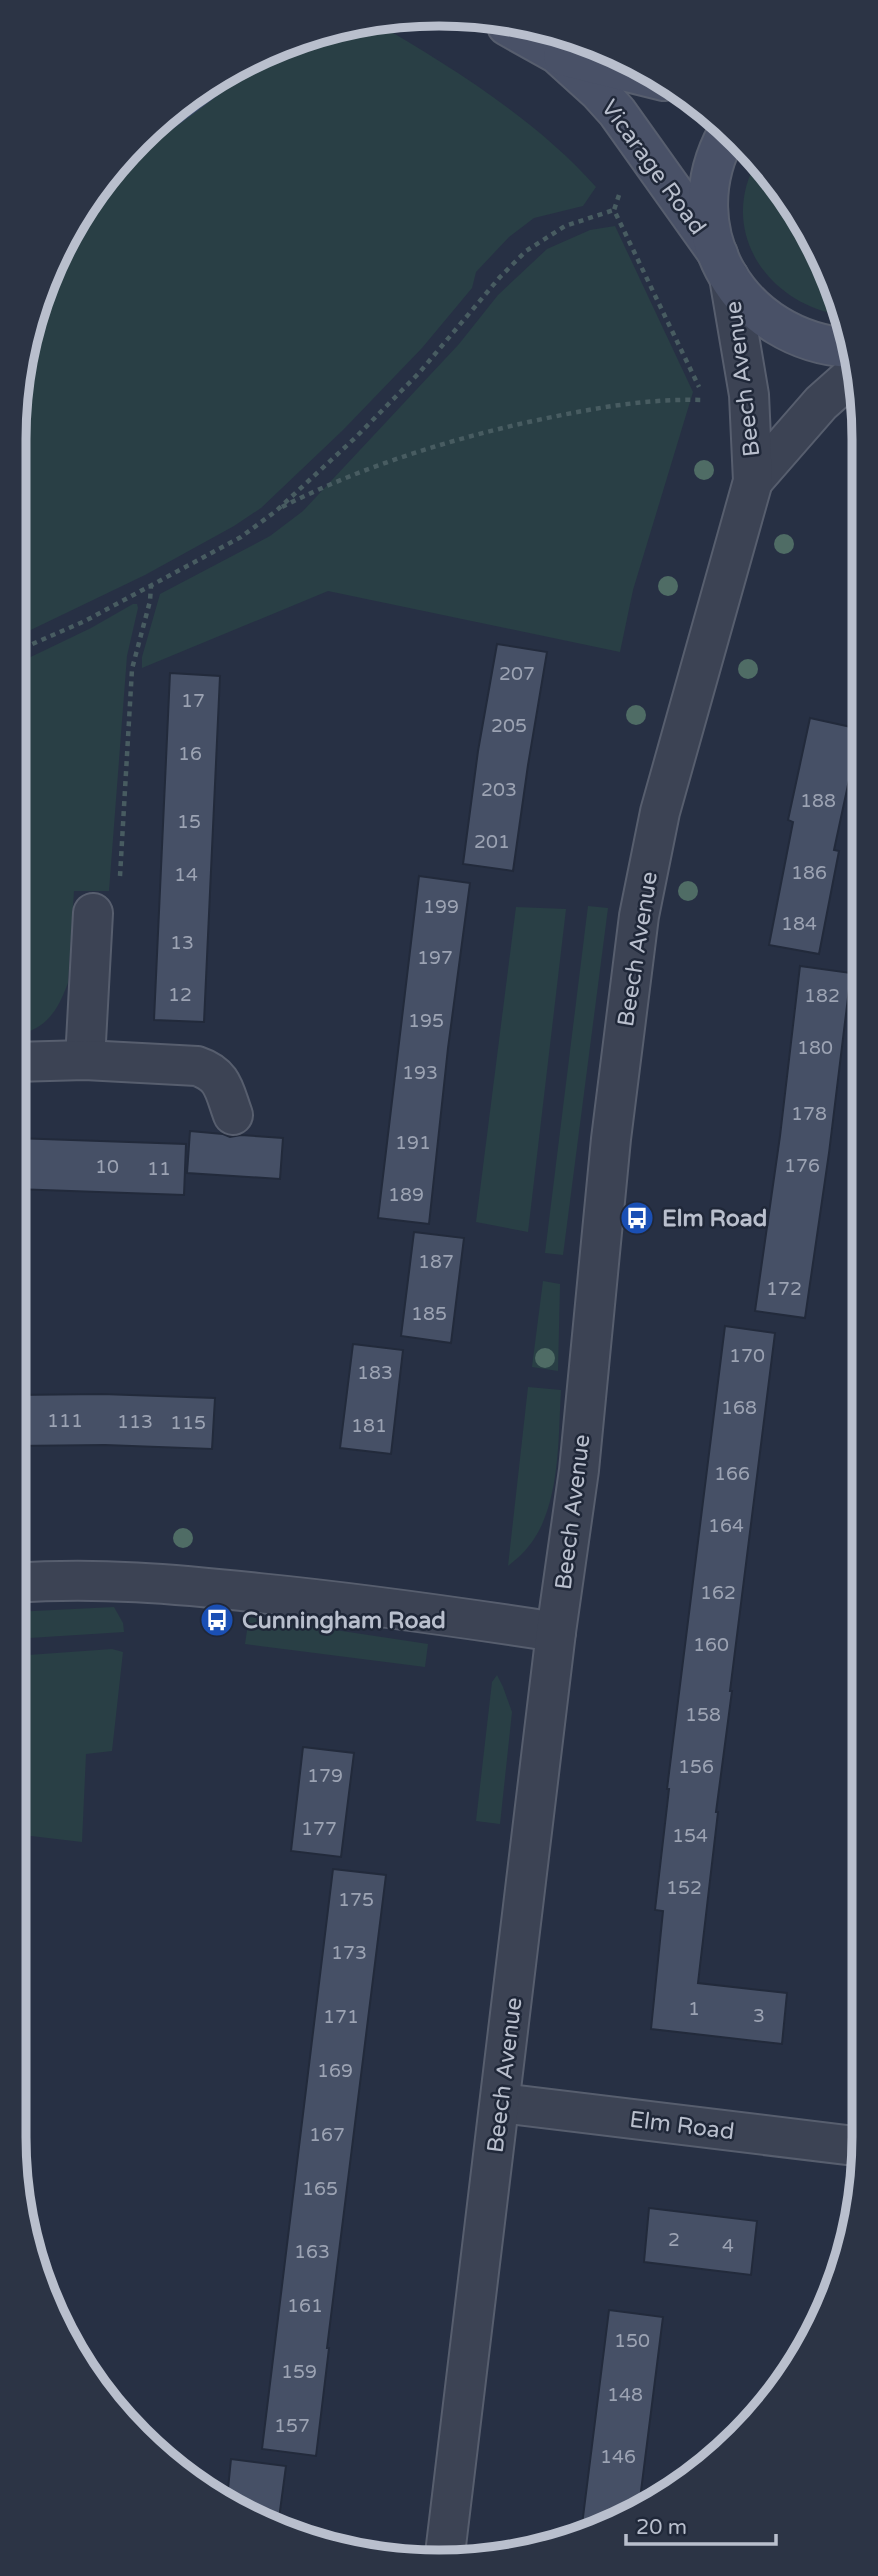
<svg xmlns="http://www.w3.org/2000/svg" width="878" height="2576" viewBox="0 0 878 2576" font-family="'Varela Round',sans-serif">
  <rect width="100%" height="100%" fill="#273044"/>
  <g fill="#293f45">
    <path d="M 373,21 C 450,66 537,120 596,187 L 583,206 L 534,218 L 509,237 L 476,272 L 472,288 L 422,348 L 343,430 L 261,508 L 234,526 L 145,575 L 14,638 L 14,439 L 28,329 L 102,181 L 226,71 Z"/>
    <path d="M 758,159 L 820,251 L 839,315 C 765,302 717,228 758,159 Z"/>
    <path d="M 615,226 L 693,392 L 633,590 L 620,652 L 328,591 L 142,668 L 142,657 L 160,594 L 270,536 L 303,511 L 459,344 L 498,295 L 547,249 L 590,230 Z"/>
    <path d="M 133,604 L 137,604 L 138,608 L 127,656 L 109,891 L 74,891 L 68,983 C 57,1012 46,1030 14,1035 L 14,665 L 91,628 Z"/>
    <path d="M 588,906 L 608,908 L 563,1255 L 545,1253 Z"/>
    <path d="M 516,907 L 566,909 L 528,1232 L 476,1222 Z"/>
    <path d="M 543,1281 L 560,1284 L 558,1371 L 532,1367 Z"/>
    <path d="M 528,1387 L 561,1390 C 558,1438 561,1508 528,1547 C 523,1554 515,1560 508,1566 Z"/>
    <path d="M 114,1607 L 123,1623 L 124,1632 L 14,1639 L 14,1612 Z"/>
    <path d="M 249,1617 L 428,1644 L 425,1667 L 245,1644 Z"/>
    <path d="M 112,1649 L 123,1652 L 112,1751 L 86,1754 L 82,1842 L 14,1834 L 14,1656 Z"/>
    <path d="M 497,1675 L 503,1687 L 512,1712 L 500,1824 L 476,1821 L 492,1682 Z"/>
  </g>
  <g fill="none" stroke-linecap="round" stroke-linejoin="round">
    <path stroke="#3d4c6d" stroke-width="16" d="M 166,124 L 245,65"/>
  </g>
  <g fill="#465066" stroke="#222a3b" stroke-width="2">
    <path d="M 497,644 L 547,652 L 528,765 L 513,871 L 463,864 L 478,751 Z"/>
    <path d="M 170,673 L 220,676 L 204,1022 L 154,1020 Z"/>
    <path d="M 810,718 L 860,729 L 834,850 L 839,851 L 819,954 L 769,945 L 793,822 L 788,820 Z"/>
    <path d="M 419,876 L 470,883 L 448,1048 L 429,1224 L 378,1218 Z"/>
    <path d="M 800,966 L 851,973 L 829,1153 L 805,1318 L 755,1311 L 780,1136 Z"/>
    <path d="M 190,1131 L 223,1134 L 230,1137 L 241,1135 L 283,1138 L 280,1179 L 187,1173 Z"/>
    <path d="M 14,1138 L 186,1144 L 184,1195 L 14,1189 Z"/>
    <path d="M 414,1232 L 464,1238 L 451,1343 L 401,1336 Z"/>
    <path d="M 725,1326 L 775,1333 L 730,1691 L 732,1691 L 716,1812 L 718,1812 L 698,1983 L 787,1993 L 782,2044 L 651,2029 L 663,1911 L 655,1910 L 669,1789 L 667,1789 Z"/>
    <path d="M 353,1344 L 403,1350 L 391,1454 L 340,1448 Z"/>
    <path d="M 102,1394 L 215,1398 L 212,1449 L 105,1445 L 14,1446 L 14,1395 Z"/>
    <path d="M 303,1747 L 354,1753 L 341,1857 L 291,1851 Z"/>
    <path d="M 333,1869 L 386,1875 L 327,2348 L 329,2348 L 316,2456 L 262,2449 Z"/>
    <path d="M 649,2208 L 757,2221 L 751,2275 L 644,2262 Z"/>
    <path d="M 609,2310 L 663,2317 L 639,2507 L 581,2533 Z"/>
    <path d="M 231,2459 L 286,2466 L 278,2526 L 251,2518 L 227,2499 Z"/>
  </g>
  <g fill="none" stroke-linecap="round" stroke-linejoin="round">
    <defs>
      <g id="minor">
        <path d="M 85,1060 L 93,913"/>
        <path d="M 14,1062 L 85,1060 L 197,1066 C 224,1075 224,1091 233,1115"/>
        <path d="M 501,2103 L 863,2147"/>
      </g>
      <g id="tertiary">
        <path d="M 753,481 L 821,403 L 857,371"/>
        <path d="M 14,1583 C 96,1577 177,1584 259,1593 C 359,1603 458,1617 556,1632"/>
        <path d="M 445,2554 L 556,1632 L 579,1470 L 611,1139 L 639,916 L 660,812 L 753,481 L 749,395 L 729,277"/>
      </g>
      <g id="secondary">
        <path d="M 507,26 L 557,54 L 599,92 L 617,112 L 718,254"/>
        <path d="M 563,56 L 664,81"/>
        <path d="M 727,133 C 673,231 741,341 850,348"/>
      </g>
    </defs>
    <use href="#minor" stroke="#575e6e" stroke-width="42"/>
    <use href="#tertiary" stroke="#575e6e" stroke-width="42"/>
    <use href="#secondary" stroke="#575e6e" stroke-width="42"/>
    <g stroke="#485c61" stroke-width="4.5" stroke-dasharray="5 5" stroke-linecap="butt">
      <path d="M 619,195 L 614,210 L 699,387"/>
      <path d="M 282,507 C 359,468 441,442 524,423 C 584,410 643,398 704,400"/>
      <path d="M 14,652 L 85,621 L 241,537 L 276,511 L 355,438 L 419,373 L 500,277 L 526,251 L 565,226 L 614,210"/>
      <path d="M 120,876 L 132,669 L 150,601 L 151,586"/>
    </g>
    <use href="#minor" stroke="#3c4354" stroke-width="38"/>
    <use href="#tertiary" stroke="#3c4354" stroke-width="38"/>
    <use href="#secondary" stroke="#495167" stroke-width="38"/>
  </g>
  <g fill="#4f6c65">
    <circle cx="704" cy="470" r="10"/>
    <circle cx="784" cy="544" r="10"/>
    <circle cx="668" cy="586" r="10"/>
    <circle cx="748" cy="669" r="10"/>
    <circle cx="636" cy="715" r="10"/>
    <circle cx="688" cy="891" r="10"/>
    <circle cx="545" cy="1358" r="10"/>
    <circle cx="183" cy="1538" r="10"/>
  </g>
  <defs>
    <symbol id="bus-disc" viewBox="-11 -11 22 22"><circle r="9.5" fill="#1a4fb4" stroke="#202839"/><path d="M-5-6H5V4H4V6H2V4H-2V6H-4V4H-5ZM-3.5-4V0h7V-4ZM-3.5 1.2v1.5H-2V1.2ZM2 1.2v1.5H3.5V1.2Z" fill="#fff"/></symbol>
  </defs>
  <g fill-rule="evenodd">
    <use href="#bus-disc" x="618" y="1199" width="38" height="38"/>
    <use href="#bus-disc" x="198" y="1601" width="38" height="38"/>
  </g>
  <g text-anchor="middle" stroke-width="5" stroke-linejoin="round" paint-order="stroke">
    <g font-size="19" fill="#9ca3b3">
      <text x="517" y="680">207</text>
      <text x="193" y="707">17</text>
      <text x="509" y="732">205</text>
      <text x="190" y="760">16</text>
      <text x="499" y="796">203</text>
      <text x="818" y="807">188</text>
      <text x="189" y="828">15</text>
      <text x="492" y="848">201</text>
      <text x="809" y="879">186</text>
      <text x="186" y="881">14</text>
      <text x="441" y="913">199</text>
      <text x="799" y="930">184</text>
      <text x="182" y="949">13</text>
      <text x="435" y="964">197</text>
      <text x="180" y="1001">12</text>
      <text x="822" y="1002">182</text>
      <text x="426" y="1027">195</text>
      <text x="815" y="1054">180</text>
      <text x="420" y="1079">193</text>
      <text x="809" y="1120">178</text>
      <text x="413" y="1149">191</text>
      <text x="802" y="1172">176</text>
      <text x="107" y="1173">10</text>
      <text x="159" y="1175">11</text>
      <text x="406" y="1201">189</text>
      <text x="436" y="1268">187</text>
      <text x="784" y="1295">172</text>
      <text x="429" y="1320">185</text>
      <text x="747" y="1362">170</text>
      <text x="375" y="1379">183</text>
      <text x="739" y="1414">168</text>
      <text x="65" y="1427">111</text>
      <text x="135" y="1428">113</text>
      <text x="188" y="1429">115</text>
      <text x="369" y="1432">181</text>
      <text x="732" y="1480">166</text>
      <text x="726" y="1532">164</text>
      <text x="718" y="1599">162</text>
      <text x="711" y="1651">160</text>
      <text x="703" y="1721">158</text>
      <text x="696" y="1773">156</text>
      <text x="325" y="1782">179</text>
      <text x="319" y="1835">177</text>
      <text x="690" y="1842">154</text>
      <text x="684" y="1894">152</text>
      <text x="356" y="1906">175</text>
      <text x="349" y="1959">173</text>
      <text x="694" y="2015">1</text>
      <text x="759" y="2022">3</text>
      <text x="341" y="2023">171</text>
      <text x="335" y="2077">169</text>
      <text x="327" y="2141">167</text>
      <text x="320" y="2195">165</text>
      <text x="674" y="2246">2</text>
      <text x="728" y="2252">4</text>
      <text x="312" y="2258">163</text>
      <text x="305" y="2312">161</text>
      <text x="632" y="2347">150</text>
      <text x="299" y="2378">159</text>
      <text x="625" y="2401">148</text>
      <text x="292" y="2432">157</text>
      <text x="618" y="2463">146</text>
    </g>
    <g font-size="23" fill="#b9bfcd" stroke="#202839">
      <text transform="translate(654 167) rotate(54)" y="8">Vicarage Road</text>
      <text transform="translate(742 379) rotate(-97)" y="8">Beech Avenue</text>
      <text transform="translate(637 949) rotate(-81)" y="8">Beech Avenue</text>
      <text transform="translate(572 1512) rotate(-83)" y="8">Beech Avenue</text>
      <text transform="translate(504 2075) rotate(-83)" y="8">Beech Avenue</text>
      <text transform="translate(682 2125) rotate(7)" y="8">Elm Road</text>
    </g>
    <g font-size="23" font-weight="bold" fill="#b9bfcd" stroke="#202839" text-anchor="start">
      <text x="662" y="1226">Elm Road</text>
      <text x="242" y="1628">Cunningham Road</text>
    </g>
  </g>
  <path d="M0 0H878V2576H0ZM439 26H439A413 413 0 0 1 852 439V2137A413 413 0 0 1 439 2550H439A413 413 0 0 1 26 2137V439A413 413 0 0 1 439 26Z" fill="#2c3445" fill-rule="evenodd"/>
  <path fill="none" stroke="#b9bfcd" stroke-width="9" d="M439 26H439A413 413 0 0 1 852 439V2137A413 413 0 0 1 439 2550H439A413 413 0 0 1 26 2137V439A413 413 0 0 1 439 26Z"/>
  <path d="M626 2534v10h150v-10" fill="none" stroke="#b9bfcd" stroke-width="3.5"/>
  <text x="636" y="2534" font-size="21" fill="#b9bfcd" stroke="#202839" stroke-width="5" paint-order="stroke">20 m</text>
</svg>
